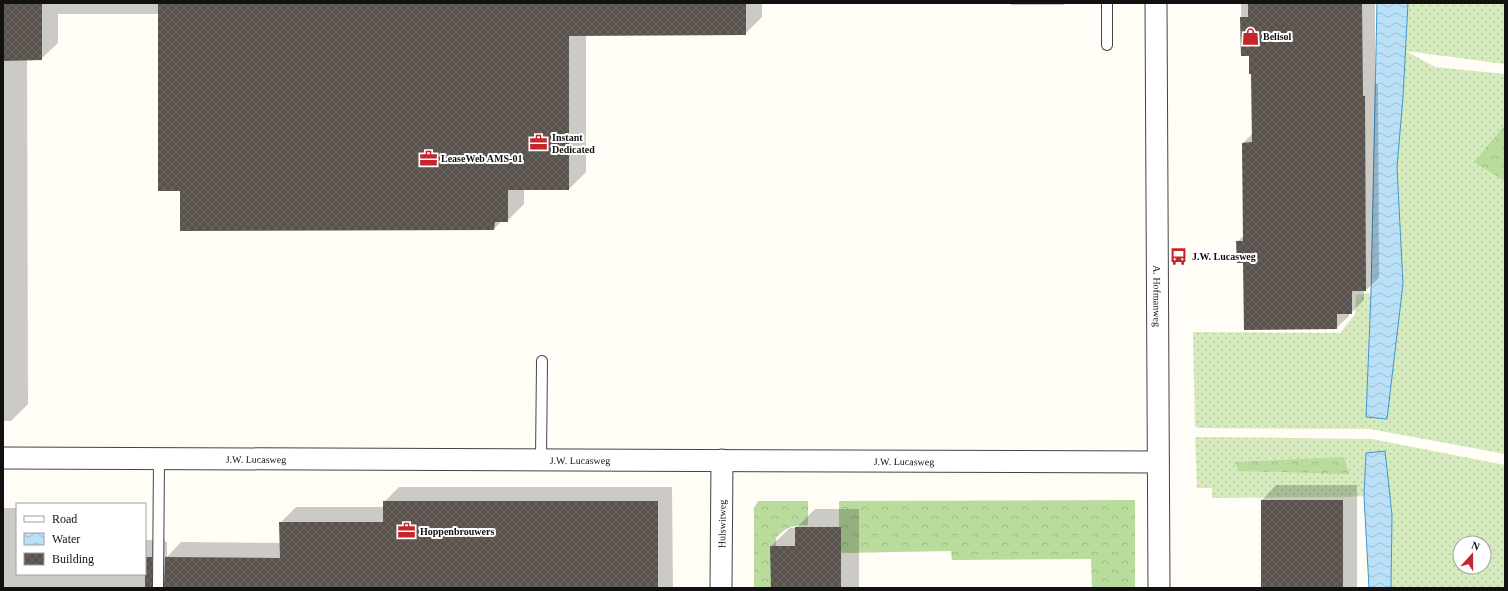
<svg xmlns="http://www.w3.org/2000/svg" width="1508" height="591" viewBox="0 0 1508 591" font-family="Georgia,serif">
  <defs>
    <pattern id="grass-dots" width="8" height="8" patternUnits="userSpaceOnUse"><rect width="8" height="8" fill="#d5ebbd"/><path d="M2 2h.1M6 6h.1" fill="none" stroke="#b6c8a1" stroke-width="1.8" stroke-linecap="round"/></pattern>
    <pattern id="forest-crowns" width="20" height="18" patternUnits="userSpaceOnUse"><rect width="20" height="18" fill="#b9dc9c"/><path d="M2 6a3 3 0 1 1 6 0M12 15a3 3 0 1 1 6 0" fill="none" stroke="#9ebc85"/></pattern>
    <pattern id="water-waves" width="16" height="10" patternUnits="userSpaceOnUse"><rect width="16" height="10" fill="#b9e0f7"/><path d="M0 5q4-4 8 0t8 0" fill="none" stroke="#9ebfd3"/></pattern>
    <pattern id="building-cross-hatch" width="8" height="8" patternUnits="userSpaceOnUse"><rect width="8" height="8" fill="#5a524d"/><path d="M0 0l8 8M0 8l8-8" fill="none" stroke="#6d6662"/></pattern>
  </defs>
  <rect width="100%" height="100%" fill="#fffdf5"/>
  <g fill="url(#grass-dots)" fill-rule="evenodd">
    <path d="M 1408,3 L 1505,3 L 1505,64 L 1406,51 L 1435,67 L 1505,74 L 1505,454 L 1370,429 L 1198,428 L 1195,426 L 1193,332 L 1340,333 L 1355,314 L 1356,295 L 1371,293 L 1366,417 L 1403,284 L 1397,167 L 1403,97 Z"/>
    <path d="M 1197,437 L 1372,439 L 1505,465 L 1505,588 L 1391,588 L 1392,515 L 1366,453 L 1364,496 L 1349,497 L 1212,498 L 1212,488 L 1197,488 L 1195,438 ZM 1460,543 L 1484,543 L 1484,567 L 1460,567 Z"/>
  </g>
  <g fill="url(#forest-crowns)">
    <path d="M 1505,125 L 1505,181 L 1474,162 Z"/>
    <path d="M 1344,457 L 1349,474 L 1239,471 L 1235,462 Z"/>
    <path d="M 1135,500 L 1135,588 L 1092,588 L 1091,559 L 952,560 L 951,551 L 839,553 L 839,501 Z"/>
    <path d="M 758,501 L 808,501 L 808,525 C 792,526 787,526 776,538 L 777,588 L 754,588 L 754,508 Z"/>
  </g>
  <g fill="url(#water-waves)" stroke="#3f96cf">
    <path d="M 1377,3 L 1408,3 L 1403,97 L 1397,167 L 1403,284 L 1387,419 L 1366,417 L 1371,293 Z"/>
    <path d="M 1385,451 L 1392,515 L 1391,588 L 1369,588 L 1364,496 L 1366,453 Z"/>
  </g>
  <g fill="#0003">
    <path d="M 3,3 L 762,3 L 762,17 L 745,34 L 586,35 L 586,172 L 569,189 L 524,189 L 524,204 L 507,221 L 502,221 L 494,229 L 181,190 L 159,14 L 58,14 L 58,43 L 41,59 L 27,60 L 28,404 L 11,421 L 3,421 Z"/>
    <path d="M 1011,3 L 1066,3 L 1064,5 L 1011,5 Z"/>
    <path d="M 1241,3 L 1375,3 L 1375,84 L 1378,84 L 1379,278 L 1366,290 L 1364,290 L 1364,300 L 1351,313 L 1349,313 L 1349,316 L 1336,328 L 1244,262 L 1237,242 L 1244,235 L 1243,143 L 1253,133 L 1252,73 L 1250,55 L 1242,55 Z"/>
    <path d="M 1276,485 L 1357,485 L 1357,588 L 1262,588 L 1262,500 Z"/>
    <path d="M 399,487 L 672,487 L 673,588 L 3,588 L 3,508 L 17,508 L 17,574 L 145,574 L 145,540 L 165,540 L 165,542 L 167,542 L 167,557 L 181,542 L 281,543 L 280,523 L 296,507 L 384,507 L 384,502 Z"/>
    <path d="M 815,509 L 859,509 L 859,588 L 772,588 L 771,546 L 790,528 L 796,528 Z"/>
  </g>
  <g fill="url(#building-cross-hatch)">
    <path d="M 3,3 L 42,3 L 42,60 L 3,61 Z"/>
    <path d="M 158,3 L 746,3 L 746,35 L 569,36 L 569,190 L 508,190 L 508,222 L 495,222 L 494,230 L 180,231 L 180,191 L 158,191 Z"/>
    <path d="M 1248,3 L 1362,3 L 1363,96 L 1365,96 L 1366,291 L 1352,291 L 1352,314 L 1337,314 L 1337,329 L 1244,330 L 1243,263 L 1237,263 L 1236,241 L 1243,241 L 1242,143 L 1252,142 L 1251,74 L 1249,74 L 1249,56 L 1241,56 L 1240,17 L 1248,17 Z"/>
    <rect x="1261" y="500" width="82" height="88"/>
    <path d="M 383,501 L 658,501 L 658,588 L 164,588 L 165,557 L 280,558 L 279,522 L 383,522 Z"/>
    <path d="M 795,527 L 841,527 L 841,588 L 771,588 L 770,546 L 795,546 Z"/>
    <rect x="145" y="557" width="7" height="31"/>
  </g>
  <g fill="none" stroke-linecap="round" stroke-linejoin="round">
    <defs>
      <g id="lane">
        <path d="M 1107,3 L 1107,45"/>
        <path d="M 541,459 L 542,361"/>
        <path d="M 158,588 L 159,458"/>
      </g>
      <g id="street">
        <path id="s1" d="M 1156,3 L 1159,588"/>
        <path id="s2" d="M 3,458 L 1158,462"/>
        <path id="s3" d="M 721,588 L 722,460"/>
      </g>
    </defs>
    <use href="#lane" stroke="#444" stroke-width="12"/>
    <use href="#street" stroke="#444" stroke-width="23"/>
    <use href="#lane" stroke="#fff" stroke-width="10"/>
    <use href="#street" stroke="#fff" stroke-width="21"/>
  </g>
  <defs>
    <symbol id="shop-bare" viewBox="-9 -9 18 18"><path d="M-5-2.5h2.3a2.7 3.5 0 0 1 5.4 0H5L5.5 6h-11ZM-1.5-2.5h3a1.5 2.3 0 0 0-3 0Z" fill="#c4262e" stroke="#fff" stroke-width="2.5" paint-order="stroke"/></symbol>
    <symbol id="office-bare" viewBox="-9 -9 18 18"><path d="M-6-3h4V-5.5h4V-3h4V5H-6ZM-1-4.5V-3h2v-1.5ZM-6 0V1H6V0Z" fill="#c4262e" stroke="#fff" stroke-width="2.5" paint-order="stroke"/></symbol>
    <symbol id="bus-bare" viewBox="-9 -9 18 18"><path d="M-5-6H5V4H4V6H2V4H-2V6H-4V4H-5ZM-3.5-4V0h7V-4ZM-3.5 1.2v1.5H-2V1.2ZM2 1.2v1.5H3.5V1.2Z" fill="#c4262e" stroke="#fff" stroke-width="2.5" paint-order="stroke"/></symbol>
  </defs>
  <g fill-rule="evenodd">
    <use href="#shop-bare" x="1238" y="24" width="25" height="25"/>
    <use href="#office-bare" x="526" y="130" width="25" height="25"/>
    <use href="#office-bare" x="416" y="146" width="25" height="25"/>
    <use href="#bus-bare" x="1166" y="244" width="25" height="25"/>
    <use href="#office-bare" x="394" y="518" width="25" height="25"/>
  </g>
  <g text-anchor="middle" stroke-width="4" stroke-linejoin="round" paint-order="stroke">
    <g font-size="10" font-weight="bold" fill="#111" stroke="#fff" text-anchor="start">
      <text x="1263" y="40">Belisol</text>
      <text x="552" y="141">Instant<tspan x="552" dy="12">Dedicated</tspan></text>
      <text x="441" y="162">LeaseWeb AMS-01</text>
      <text x="1192" y="260">J.W. Lucasweg</text>
      <text x="420" y="535">Hoppenbrouwers</text>
    </g>
    <g font-size="10" fill="#111" stroke="#fff">
      <text dy="4" stroke="none"><textPath href="#s1" startOffset="293">A. Hofmanweg</textPath></text>
      <text dy="4" stroke="none"><textPath href="#s2" startOffset="253">J.W. Lucasweg</textPath></text>
      <text dy="4" stroke="none"><textPath href="#s2" startOffset="577">J.W. Lucasweg</textPath></text>
      <text dy="4" stroke="none"><textPath href="#s2" startOffset="901">J.W. Lucasweg</textPath></text>
      <text dy="4" stroke="none"><textPath href="#s3" startOffset="64">Hulswitweg</textPath></text>
    </g>
  </g>
  <rect width="1508" height="591" fill="none" stroke="#111111" stroke-width="8"/>
  <rect x="16" y="503" width="130" height="72" fill="#ffffff" stroke="#a0a0a0"/>
  <rect x="24" y="516" width="20" height="6" fill="#ffffff" stroke="#a0a0a0"/>
  <text x="52" y="523" font-size="12" fill="#111111">Road</text>
  <rect x="24" y="533" width="20" height="12" fill="url(#water-waves)" stroke="#a0a0a0"/>
  <text x="52" y="543" font-size="12" fill="#111111">Water</text>
  <rect x="24" y="553" width="20" height="12" fill="url(#building-cross-hatch)" stroke="#a0a0a0"/>
  <text x="52" y="563" font-size="12" fill="#111111">Building</text>
  <g transform="translate(1472 555) rotate(21)"><circle r="19" fill="#ffffff" stroke="#a0a0a0"/>
  <path d="M0-3L7 15L0 10L-7 15Z" fill="#c4262e"/>
  <text y="-6" font-size="11" font-weight="bold" text-anchor="middle" fill="#111111">N</text>
  </g>
</svg>
